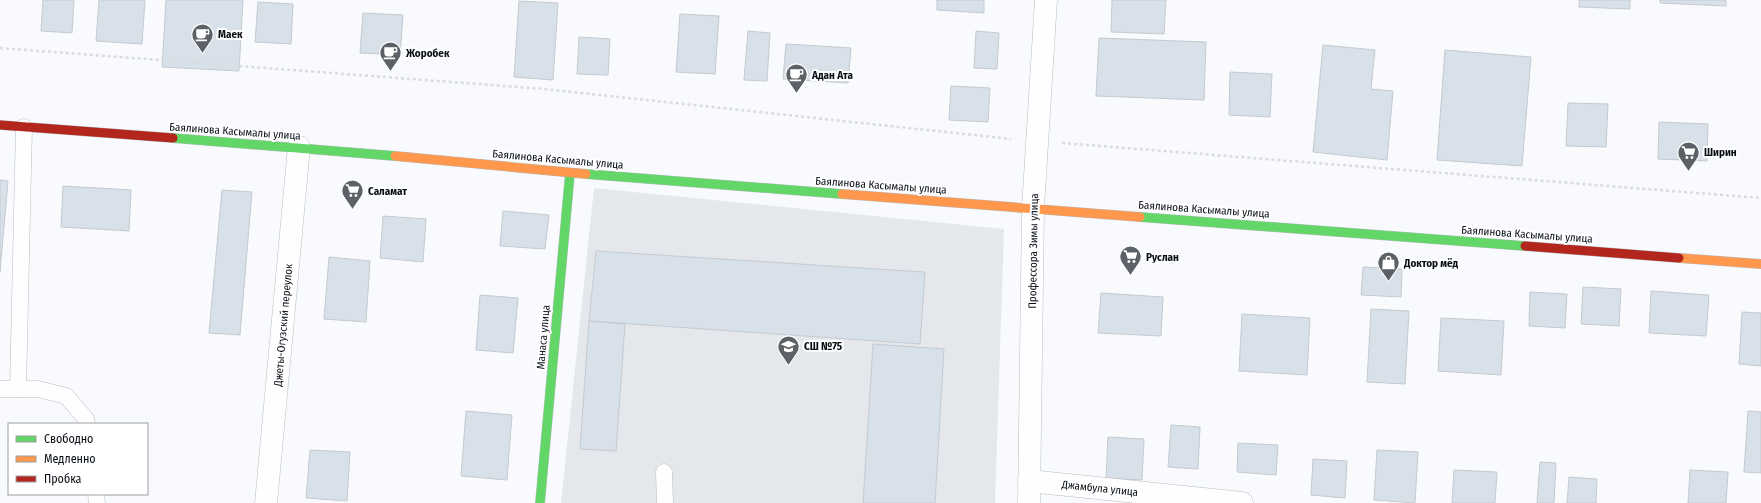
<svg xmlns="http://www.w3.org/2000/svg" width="1761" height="503" viewBox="0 0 1761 503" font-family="'Fira Sans Condensed',sans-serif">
  <rect width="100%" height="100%" fill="#f8fafd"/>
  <path fill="#e4e8ed" d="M 594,188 L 1004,229 L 995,503 L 561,503 Z"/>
  <g fill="#d8e0ea" stroke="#c5cacf">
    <path d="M 43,0 L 74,0 L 72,33 L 41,31 Z"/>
    <path d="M 99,0 L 145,0 L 142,44 L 96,41 Z"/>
    <path d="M 166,0 L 243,0 L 239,71 L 162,67 Z"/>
    <path d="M 937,0 L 984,0 L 984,13 L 937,10 Z"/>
    <path d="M 1112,0 L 1166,0 L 1164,34 L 1111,32 Z"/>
    <path d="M 1579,0 L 1630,0 L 1630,9 L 1579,7 Z"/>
    <path d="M 1660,0 L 1726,0 L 1726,6 L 1660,3 Z"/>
    <path d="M 519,1 L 558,3 L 553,80 L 514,77 Z"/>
    <path d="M 258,2 L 293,4 L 291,44 L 255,42 Z"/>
    <path d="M 363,13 L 403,15 L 400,55 L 360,53 Z"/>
    <path d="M 680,14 L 719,16 L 715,74 L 676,72 Z"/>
    <path d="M 748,31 L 770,33 L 767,81 L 744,80 Z"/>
    <path d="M 976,31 L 999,33 L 997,69 L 974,68 Z"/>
    <path d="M 579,37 L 610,39 L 608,75 L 577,74 Z"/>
    <path d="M 1099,38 L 1206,42 L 1204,100 L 1096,96 Z"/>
    <path d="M 786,44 L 851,48 L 848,83 L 783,79 Z"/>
    <path d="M 1323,45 L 1375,50 L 1371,89 L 1393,91 L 1387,160 L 1313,152 Z"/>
    <path d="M 1445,50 L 1531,57 L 1522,166 L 1437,160 Z"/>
    <path d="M 1230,72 L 1272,74 L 1270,117 L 1229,115 Z"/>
    <path d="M 951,86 L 990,88 L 988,122 L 949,120 Z"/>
    <path d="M 1568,103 L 1608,104 L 1606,147 L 1566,146 Z"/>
    <path d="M 1659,122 L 1708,124 L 1707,161 L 1658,159 Z"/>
    <path d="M 0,180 L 8,181 L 0,272 Z"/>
    <path d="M 63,186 L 131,190 L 129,231 L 61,227 Z"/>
    <path d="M 222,190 L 252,192 L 240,335 L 209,333 Z"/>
    <path d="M 503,211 L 549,215 L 545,249 L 500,246 Z"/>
    <path d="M 383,216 L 426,219 L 423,262 L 380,258 Z"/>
    <path d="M 596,251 L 925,272 L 920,344 L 589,321 Z"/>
    <path d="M 329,257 L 370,261 L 366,322 L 324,319 Z"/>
    <path d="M 1363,267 L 1402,269 L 1401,297 L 1361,295 Z"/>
    <path d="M 1583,287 L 1621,289 L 1619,326 L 1581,324 Z"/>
    <path d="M 1651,291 L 1709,295 L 1706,336 L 1649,333 Z"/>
    <path d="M 1530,292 L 1567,294 L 1565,328 L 1529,326 Z"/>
    <path d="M 1101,293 L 1163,297 L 1161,336 L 1098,333 Z"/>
    <path d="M 480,295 L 518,298 L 513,353 L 476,350 Z"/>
    <path d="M 1371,309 L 1409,311 L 1405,384 L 1367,382 Z"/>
    <path d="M 1742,312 L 1761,313 L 1761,366 L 1739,364 Z"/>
    <path d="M 1242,314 L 1310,318 L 1307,375 L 1239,371 Z"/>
    <path d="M 1441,318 L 1504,321 L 1501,375 L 1438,371 Z"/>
    <path d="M 589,321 L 625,324 L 616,451 L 580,449 Z"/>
    <path d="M 873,344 L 944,349 L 935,503 L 863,503 Z"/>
    <path d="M 466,411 L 512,415 L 507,480 L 461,476 Z"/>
    <path d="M 1748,411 L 1761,412 L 1761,473 L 1744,472 Z"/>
    <path d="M 1171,425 L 1200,427 L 1198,469 L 1168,467 Z"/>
    <path d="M 1108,437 L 1144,439 L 1142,480 L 1106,478 Z"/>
    <path d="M 1238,443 L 1278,445 L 1276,475 L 1237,472 Z"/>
    <path d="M 310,450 L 350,452 L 347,501 L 306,498 Z"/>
    <path d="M 1377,450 L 1418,452 L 1415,503 L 1374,500 Z"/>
    <path d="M 1313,459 L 1347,461 L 1345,498 L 1311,495 Z"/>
    <path d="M 1540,462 L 1556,463 L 1554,503 L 1537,503 Z"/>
    <path d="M 1454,470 L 1497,472 L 1495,503 L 1452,503 Z"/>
    <path d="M 1690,470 L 1728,472 L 1726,503 L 1688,503 Z"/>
    <path d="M 1569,477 L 1597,479 L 1596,503 L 1567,503 Z"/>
  </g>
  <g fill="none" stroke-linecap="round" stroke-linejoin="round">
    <defs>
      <g id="lane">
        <path d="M 0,389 L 38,389 L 66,396 L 86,419 L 87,424"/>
        <path d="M 18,389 L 24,127"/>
        <path d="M 664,472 L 665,503"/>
        <path d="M 96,494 L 97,503"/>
      </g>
      <g id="street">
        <path d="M 1029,481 L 1242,503"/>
        <path d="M 266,503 L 299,147"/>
        <path d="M 1029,503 L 1033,208 L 1046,0"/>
      </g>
      <g id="fast">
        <path d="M 173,138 L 395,156"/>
        <path d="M 586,174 L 842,194"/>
        <path d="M 1140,217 L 1525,246"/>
        <path d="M 540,503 L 570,173"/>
      </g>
      <g id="slow">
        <path d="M 395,156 L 586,174"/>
        <path d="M 842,194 L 1140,217"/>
        <path d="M 1679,258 L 1761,264"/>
      </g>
      <g id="jam">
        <path d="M 0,125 L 173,138"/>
        <path d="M 1525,246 L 1679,258"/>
      </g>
    </defs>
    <use href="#lane" stroke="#b9bec3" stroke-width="17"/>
    <use href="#street" stroke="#b9bec3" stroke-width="23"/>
    <use href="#fast" stroke="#b9bec3" stroke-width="10"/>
    <use href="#slow" stroke="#b9bec3" stroke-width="10"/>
    <use href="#jam" stroke="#b9bec3" stroke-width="10"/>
    <g stroke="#d9dbdc" stroke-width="2.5" stroke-dasharray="3 3" stroke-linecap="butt">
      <path d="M 0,48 L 544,89 L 1011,139"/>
      <path d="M 1062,143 L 1761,198"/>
    </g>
    <use href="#lane" stroke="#fefeff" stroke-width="16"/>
    <use href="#street" stroke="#fefeff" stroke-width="22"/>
    <use href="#fast" stroke="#63d668" stroke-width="9"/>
    <use href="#slow" stroke="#ff974d" stroke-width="9"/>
    <use href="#jam" stroke="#b3261e" stroke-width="9"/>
  </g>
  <defs>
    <symbol id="cafe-pin" viewBox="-11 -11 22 30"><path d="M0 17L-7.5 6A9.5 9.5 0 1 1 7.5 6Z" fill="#5c6167" stroke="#fff"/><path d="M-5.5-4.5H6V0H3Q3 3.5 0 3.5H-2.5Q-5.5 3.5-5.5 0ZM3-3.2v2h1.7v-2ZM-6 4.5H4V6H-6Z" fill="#fff"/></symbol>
    <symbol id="supermarket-pin" viewBox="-11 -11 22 30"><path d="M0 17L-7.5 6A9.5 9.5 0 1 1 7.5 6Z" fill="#5c6167" stroke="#fff"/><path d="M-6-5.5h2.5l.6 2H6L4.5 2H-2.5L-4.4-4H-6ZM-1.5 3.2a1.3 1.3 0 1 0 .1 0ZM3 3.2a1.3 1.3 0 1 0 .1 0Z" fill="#fff"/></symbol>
    <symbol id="shop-pin" viewBox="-11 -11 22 30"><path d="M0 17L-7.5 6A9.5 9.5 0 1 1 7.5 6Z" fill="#5c6167" stroke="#fff"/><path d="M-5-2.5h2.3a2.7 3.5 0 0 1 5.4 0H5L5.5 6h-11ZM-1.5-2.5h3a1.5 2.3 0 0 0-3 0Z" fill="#fff"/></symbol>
    <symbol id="school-pin" viewBox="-11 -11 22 30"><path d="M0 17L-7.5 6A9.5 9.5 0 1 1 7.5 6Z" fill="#5c6167" stroke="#fff"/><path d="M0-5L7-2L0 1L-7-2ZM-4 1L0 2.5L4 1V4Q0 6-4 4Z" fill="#fff"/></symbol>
  </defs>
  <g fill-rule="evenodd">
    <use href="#cafe-pin" x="190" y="22" width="25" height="34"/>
    <use href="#cafe-pin" x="378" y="40" width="25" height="34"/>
    <use href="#cafe-pin" x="784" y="62" width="25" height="34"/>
    <use href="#supermarket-pin" x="1676" y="140" width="25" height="34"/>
    <use href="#supermarket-pin" x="340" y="178" width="25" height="34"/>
    <use href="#supermarket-pin" x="1118" y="244" width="25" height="34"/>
    <use href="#shop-pin" x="1376" y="250" width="25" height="34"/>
    <use href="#school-pin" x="776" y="334" width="25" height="34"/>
  </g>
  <g text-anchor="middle" stroke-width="4" stroke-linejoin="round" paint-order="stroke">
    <g font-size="11" font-weight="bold" fill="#080e16" stroke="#fff" text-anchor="start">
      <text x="218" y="38">Маек</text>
      <text x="406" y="57">Жоробек</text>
      <text x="812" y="79">Адан Ата</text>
      <text x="1704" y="156">Ширин</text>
      <text x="368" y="195">Саламат</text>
      <text x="1146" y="261">Руслан</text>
      <text x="1404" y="267">Доктор мёд</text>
      <text x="804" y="350">СШ №75</text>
    </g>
    <g font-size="11" fill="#080e16" stroke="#fff">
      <text transform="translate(235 131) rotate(4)" y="4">Баялинова Касымалы улица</text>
      <text transform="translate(558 159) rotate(5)" y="4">Баялинова Касымалы улица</text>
      <text transform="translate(881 185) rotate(4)" y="4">Баялинова Касымалы улица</text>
      <text transform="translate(1204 209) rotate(4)" y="4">Баялинова Касымалы улица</text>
      <text transform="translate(1527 234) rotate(4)" y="4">Баялинова Касымалы улица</text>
      <text transform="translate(1033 251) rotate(-89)" y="4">Профессора Зимы улица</text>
      <text transform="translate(283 325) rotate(-85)" y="4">Джеты-Огузский переулок</text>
      <text transform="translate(543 337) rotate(-85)" y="4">Манаса улица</text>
      <text transform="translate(1100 488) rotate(6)" y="4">Джамбула улица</text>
    </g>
  </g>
  <rect x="8" y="423" width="140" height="72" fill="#ffffff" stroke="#9c9fa2"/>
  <rect x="16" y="436" width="20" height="6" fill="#63d668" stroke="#9c9fa2"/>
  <text x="44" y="443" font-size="12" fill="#080e16">Свободно</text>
  <rect x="16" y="456" width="20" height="6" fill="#ff974d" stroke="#9c9fa2"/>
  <text x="44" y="463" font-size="12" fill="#080e16">Медленно</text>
  <rect x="16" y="476" width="20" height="6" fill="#b3261e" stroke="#9c9fa2"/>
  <text x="44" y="483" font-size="12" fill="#080e16">Пробка</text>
</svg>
